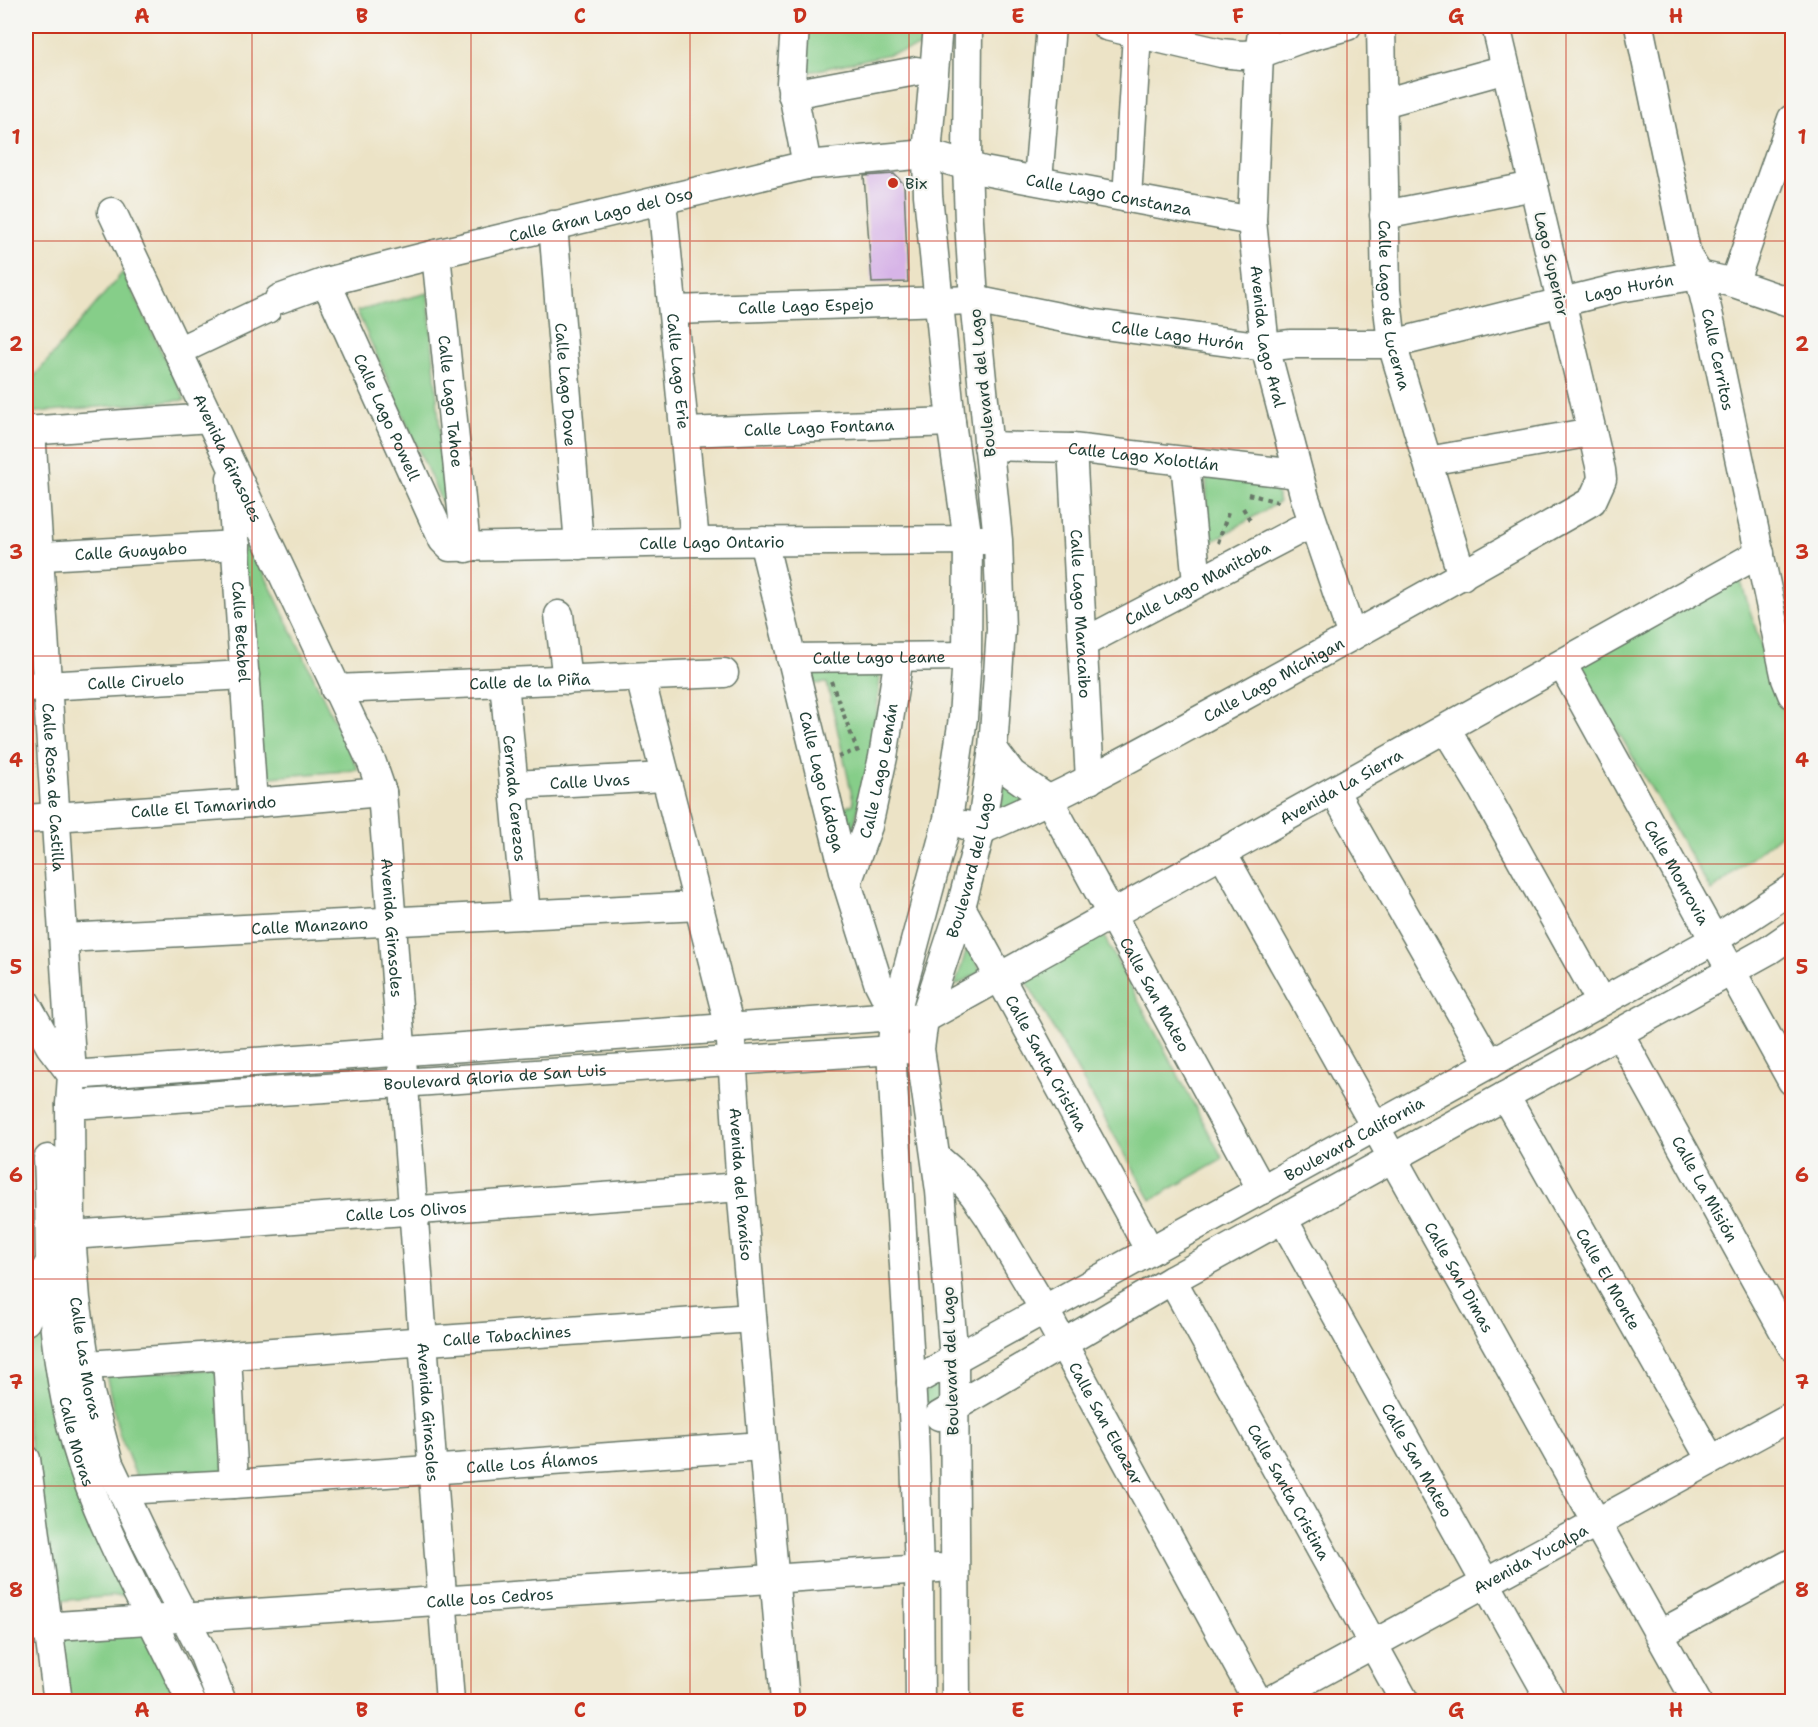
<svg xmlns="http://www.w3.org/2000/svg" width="1818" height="1727" viewBox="0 0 1818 1727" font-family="'Shantell Sans',sans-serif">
  <rect width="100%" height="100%" fill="#f6f6f2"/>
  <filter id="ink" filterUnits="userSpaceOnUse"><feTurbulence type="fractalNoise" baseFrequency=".0167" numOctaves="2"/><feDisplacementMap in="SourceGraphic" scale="12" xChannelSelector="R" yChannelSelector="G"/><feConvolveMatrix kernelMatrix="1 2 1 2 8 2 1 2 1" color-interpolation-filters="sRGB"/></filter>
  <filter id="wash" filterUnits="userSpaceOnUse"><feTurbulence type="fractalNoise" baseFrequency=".008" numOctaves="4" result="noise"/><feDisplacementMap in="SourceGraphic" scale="24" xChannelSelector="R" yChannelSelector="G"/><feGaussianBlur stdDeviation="1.35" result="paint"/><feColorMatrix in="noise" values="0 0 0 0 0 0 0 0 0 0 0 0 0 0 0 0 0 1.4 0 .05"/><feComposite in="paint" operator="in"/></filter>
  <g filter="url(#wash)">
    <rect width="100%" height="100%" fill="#ece3c6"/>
    <g fill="#86ce89" stroke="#52865e" stroke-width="1.5">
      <path d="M 799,26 L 922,26 L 921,47 L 795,75 Z"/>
      <path d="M 123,272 L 185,400 L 26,413 L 26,386 Z"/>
      <path d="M 428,293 L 447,514 L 357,311 Z"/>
      <path d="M 1206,468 L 1270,472 L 1279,502 L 1196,551 L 1207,539 L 1206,514 L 1189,514 L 1189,506 L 1207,505 Z"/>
      <path d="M 239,521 L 358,770 L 258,778 Z"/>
      <path d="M 1740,579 L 1780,706 L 1792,718 L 1792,825 L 1711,891 L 1578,663 Z"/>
      <path d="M 877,672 L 880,677 L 874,741 L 854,826 L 849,829 L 845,827 L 842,808 L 854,804 L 827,683 L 813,684 L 811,673 Z"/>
      <path d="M 1005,781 L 1029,798 L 1000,812 Z"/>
      <path d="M 1100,929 L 1223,1159 L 1151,1200 L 1023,975 Z"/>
      <path d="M 968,945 L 981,972 L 955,986 Z"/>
      <path d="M 41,1310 L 129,1595 L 55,1601 L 26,1418 L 26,1348 Z"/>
      <path d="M 218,1369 L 225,1473 L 138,1481 L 119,1433 L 106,1375 Z"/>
      <path d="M 935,1384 L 942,1387 L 946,1395 L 929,1409 L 925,1407 L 921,1395 Z"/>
      <path d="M 145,1625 L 183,1701 L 63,1701 L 56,1633 Z"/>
    </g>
    <g id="blocks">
      <path fill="#d7b4e7" d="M 894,174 L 904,184 L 908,282 L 872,283 L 864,176 Z"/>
    </g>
  </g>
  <g filter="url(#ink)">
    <use href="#blocks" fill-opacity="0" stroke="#677767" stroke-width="1.5"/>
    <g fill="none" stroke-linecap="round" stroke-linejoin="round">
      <defs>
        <g id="minor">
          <path d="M 795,26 L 791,83 L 807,165"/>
          <path d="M 1106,26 L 1221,53 L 1241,55 L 1259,54 L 1300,39 L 1347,26"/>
          <path id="s1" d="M 1263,26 L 1259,54 L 1252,221 L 1265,347 L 1305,498 L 1352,636"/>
          <path id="s2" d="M 1381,26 L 1386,290 L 1392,344 L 1462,576"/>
          <path id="s3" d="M 1639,26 L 1687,256 L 1699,275 L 1711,325 L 1786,679 L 1792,694"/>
          <path d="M 792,94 L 916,71"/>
          <path d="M 1383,103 L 1506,69"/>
          <path d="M 1038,180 L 1051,26"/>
          <path d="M 1127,198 L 1137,34"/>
          <path id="s4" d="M 662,201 L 695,542"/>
          <path id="s5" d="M 112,212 L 372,763 L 382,792 L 450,1702"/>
          <path d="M 1384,215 L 1534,186"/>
          <path id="s6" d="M 553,225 L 579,545"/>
          <path id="s7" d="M 436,254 L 466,548"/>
          <path id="s8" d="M 326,282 L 443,540 L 450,547 L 695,542 L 985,540"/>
          <path d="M 1734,283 L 1792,119"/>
          <path id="s9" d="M 279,299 L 326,282 L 436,254 L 807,165 L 927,154 L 984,171 L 1252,221"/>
          <path id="s10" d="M 674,310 L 974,300 L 1089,323 L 1265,347 L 1291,344 L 1392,344 L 1619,288 L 1699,275 L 1734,283 L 1792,303"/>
          <path d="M 178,351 L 267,309"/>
          <path id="s11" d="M 31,430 L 72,1075 L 895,1016 L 924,1019 L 1760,553"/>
          <path d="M 26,431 L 210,418"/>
          <path id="s12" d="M 685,432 L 951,422"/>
          <path id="s13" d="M 988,446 L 1072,448 L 1298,474"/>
          <path id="s14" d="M 1072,448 L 1090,780"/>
          <path d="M 1428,461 L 1592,432"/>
          <path d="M 1185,462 L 1197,582"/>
          <path id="s15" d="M 231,478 L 253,803"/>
          <path id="s16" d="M 763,541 L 847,883 L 878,982 L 895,1016"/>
          <path id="s17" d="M 26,557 L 236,545"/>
          <path d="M 559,615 L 567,680"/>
          <path id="s18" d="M 1083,643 L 1312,523"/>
          <path id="s19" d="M 791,658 L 967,656"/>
          <path id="s20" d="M 1562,664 L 1792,1081"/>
          <path id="s21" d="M 640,677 L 730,1028 L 741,1187 L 785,1702"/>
          <path id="s22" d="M 504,682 L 526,915"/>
          <path id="s23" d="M 26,687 L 245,675"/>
          <path id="s24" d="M 335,689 L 724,673"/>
          <path d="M 1446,729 L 1480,785 L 1601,1002"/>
          <path id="s25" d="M 993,749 L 1012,774 L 1049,800 L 1262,1190"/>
          <path id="s26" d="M 514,785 L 665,777"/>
          <path d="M 1334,791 L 1490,1064"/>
          <path id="s27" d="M 26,819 L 253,803 L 382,792"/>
          <path id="s28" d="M 965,825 L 981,830 C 1071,793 1155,744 1240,698 C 1358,633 1476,568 1592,501 L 1602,479 L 1601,470 L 1496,26"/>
          <path id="s29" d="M 1222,853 L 1697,1702"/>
          <path id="s30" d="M 847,883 L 868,826 L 883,757 L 899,657"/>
          <path id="s31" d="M 961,907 L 1150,1251"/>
          <path id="s32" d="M 64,938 L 699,906"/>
          <path id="s33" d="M 26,1003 L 50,1046 L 72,1075 L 70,1105 L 71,1235 L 76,1299 L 90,1393 L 109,1464 L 148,1546 L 203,1653 L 222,1702"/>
          <path id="s34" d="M 1619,1033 L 1792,1346"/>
          <path id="s35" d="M 1505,1096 L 1711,1460"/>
          <path id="s36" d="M 70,1105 L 909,1049"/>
          <path id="s37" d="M 936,1157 L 959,1177 L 974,1195 L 990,1218 L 1044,1309 L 1258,1702"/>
          <path id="s38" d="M 48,1159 C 50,1192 49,1226 50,1259 C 52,1322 60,1387 77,1448 C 103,1538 153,1617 191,1702"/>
          <path id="s39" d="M 1283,1219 L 1552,1702"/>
          <path id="s40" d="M 71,1235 L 741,1187"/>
          <path id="s41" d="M 1172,1280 L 1405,1702"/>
          <path d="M 26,1321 L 47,1267"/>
          <path d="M 227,1355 L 234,1484"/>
          <path id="s42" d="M 60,1367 L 752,1318"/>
          <path id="s43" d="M 911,1383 L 1714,940 L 1792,889"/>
          <path d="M 939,1416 L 1172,1280 L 1769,950 L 1792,934"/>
          <path d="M 26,1459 L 58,1702"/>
          <path id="s44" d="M 122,1490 L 234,1484 L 762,1446"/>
          <path id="s45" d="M 26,1628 L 938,1568"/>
          <path d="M 1660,1634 L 1792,1563"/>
          <path d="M 920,1702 L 919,1569 L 914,1430 L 891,1051 L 895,1016 L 948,819 L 963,718 L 967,656 L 968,540 L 951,422 L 928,195 L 927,154 L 938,26"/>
          <path id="s46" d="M 956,1702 L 954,1359 L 940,1191 L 920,1049 L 924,1019 L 961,907 L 981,830 L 993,749 L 1001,629 L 998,540 L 974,300 L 969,221 L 967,165 L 968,26"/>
          <path id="s47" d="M 1267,1702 L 1792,1416"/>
        </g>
      </defs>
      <use href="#minor" stroke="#677767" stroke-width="31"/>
      <g stroke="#677767" stroke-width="4" stroke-dasharray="4.5 4.5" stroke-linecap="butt">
        <path d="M 1248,494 L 1282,503"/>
        <path d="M 1243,508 L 1250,520"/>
        <path d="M 1218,543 L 1228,513"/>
        <path d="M 831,681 L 859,755"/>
        <path d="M 838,757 L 857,750"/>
      </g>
      <use href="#minor" stroke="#fff" stroke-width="28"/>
    </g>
  </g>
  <path fill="none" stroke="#c8321e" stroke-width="1.5" stroke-opacity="0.55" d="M 252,26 L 252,1702M 471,26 L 471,1702M 690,26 L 690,1702M 909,26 L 909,1702M 1128,26 L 1128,1702M 1347,26 L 1347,1702M 1566,26 L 1566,1702M 26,241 L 1792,241M 26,448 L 1792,448M 26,656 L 1792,656M 26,864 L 1792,864M 26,1071 L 1792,1071M 26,1279 L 1792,1279M 26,1486 L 1792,1486"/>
  <circle fill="#c8321e" stroke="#f6f6f2" stroke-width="2" cx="893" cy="183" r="6"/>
  <g text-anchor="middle" stroke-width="4.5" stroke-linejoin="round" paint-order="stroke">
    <g font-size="16" fill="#1f3d34" stroke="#f6f6f2" text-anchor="start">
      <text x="905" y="189">Bix</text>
    </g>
    <g font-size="16" fill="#1f3d34" stroke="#f6f6f2">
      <text dy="6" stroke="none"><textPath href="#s9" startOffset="852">Calle Lago Constanza</textPath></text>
      <text dy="6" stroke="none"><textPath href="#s9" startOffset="333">Calle Gran Lago del Oso</textPath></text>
      <text transform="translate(1552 264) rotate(77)" y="6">Lago Superior</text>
      <text dy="6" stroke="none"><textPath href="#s10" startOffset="966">Lago Hurón</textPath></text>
      <text dy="6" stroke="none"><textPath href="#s10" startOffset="132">Calle Lago Espejo</textPath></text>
      <text dy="6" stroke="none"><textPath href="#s2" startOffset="280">Calle Lago de Lucerna</textPath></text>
      <text dy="6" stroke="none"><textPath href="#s10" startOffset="507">Calle Lago Hurón</textPath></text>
      <text dy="6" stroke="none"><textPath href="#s1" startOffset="312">Avenida Lago Aral</textPath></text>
      <text dy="6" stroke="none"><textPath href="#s3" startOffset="344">Calle Cerritos</textPath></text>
      <text dy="6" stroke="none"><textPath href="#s4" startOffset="171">Calle Lago Erie</textPath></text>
      <text transform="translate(982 383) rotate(-96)" y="6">Boulevard del Lago</text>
      <text dy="6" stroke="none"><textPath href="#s6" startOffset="160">Calle Lago Dove</textPath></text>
      <text dy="6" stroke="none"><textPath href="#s7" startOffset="148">Calle Lago Tahoe</textPath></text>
      <text dy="6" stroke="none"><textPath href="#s8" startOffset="148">Calle Lago Powell</textPath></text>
      <text dy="6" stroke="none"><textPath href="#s12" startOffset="134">Calle Lago Fontana</textPath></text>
      <text dy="6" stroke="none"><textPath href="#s13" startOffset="156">Calle Lago Xolotlán</textPath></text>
      <text dy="6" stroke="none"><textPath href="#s5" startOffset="272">Avenida Girasoles</textPath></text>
      <text dy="6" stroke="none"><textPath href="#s8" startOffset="555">Calle Lago Ontario</textPath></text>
      <text dy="6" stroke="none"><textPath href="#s17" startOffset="105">Calle Guayabo</textPath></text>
      <text dy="6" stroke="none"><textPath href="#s18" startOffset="129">Calle Lago Manitoba</textPath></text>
      <text dy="6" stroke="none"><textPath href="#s14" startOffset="166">Calle Lago Maracaibo</textPath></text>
      <text dy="6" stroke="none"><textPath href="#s15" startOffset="154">Calle Betabel</textPath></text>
      <text dy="6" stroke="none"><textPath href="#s19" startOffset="88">Calle Lago Leane</textPath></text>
      <text dy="6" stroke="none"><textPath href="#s28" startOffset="346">Calle Lago Míchigan</textPath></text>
      <text dy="6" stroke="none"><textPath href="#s23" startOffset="110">Calle Ciruelo</textPath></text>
      <text dy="6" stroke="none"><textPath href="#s24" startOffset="195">Calle de la Piña</textPath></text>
      <text dy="6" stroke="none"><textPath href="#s30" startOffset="117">Calle Lago Lemán</textPath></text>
      <text dy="6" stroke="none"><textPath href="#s26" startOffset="76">Calle Uvas</textPath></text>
      <text dy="6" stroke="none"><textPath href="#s16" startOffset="248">Calle Lago Ládoga</textPath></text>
      <text dy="6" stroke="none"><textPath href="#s11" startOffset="1978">Avenida La Sierra</textPath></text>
      <text dy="6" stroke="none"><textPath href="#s11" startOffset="358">Calle Rosa de Castilla</textPath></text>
      <text dy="6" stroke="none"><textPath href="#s22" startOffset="117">Cerrada Cerezos</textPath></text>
      <text dy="6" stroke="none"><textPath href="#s27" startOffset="178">Calle El Tamarindo</textPath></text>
      <text dy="6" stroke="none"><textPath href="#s46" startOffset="846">Boulevard del Lago</textPath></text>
      <text dy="6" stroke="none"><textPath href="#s20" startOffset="238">Calle Monrovia</textPath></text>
      <text dy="6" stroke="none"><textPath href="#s32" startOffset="246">Calle Manzano</textPath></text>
      <text dy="6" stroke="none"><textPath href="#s5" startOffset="776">Avenida Girasoles</textPath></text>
      <text dy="6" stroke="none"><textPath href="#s25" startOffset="298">Calle San Mateo</textPath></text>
      <text dy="6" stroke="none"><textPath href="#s31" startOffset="178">Calle Santa Cristina</textPath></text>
      <text dy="6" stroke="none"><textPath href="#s36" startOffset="426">Boulevard Gloria de San Luis</textPath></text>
      <text dy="6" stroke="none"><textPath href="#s43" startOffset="506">Boulevard California</textPath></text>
      <text dy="6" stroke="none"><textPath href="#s21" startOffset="519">Avenida del Paraíso</textPath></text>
      <text dy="6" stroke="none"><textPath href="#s34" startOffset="178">Calle La Misión</textPath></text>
      <text dy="6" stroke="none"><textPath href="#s40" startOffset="336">Calle Los Olivos</textPath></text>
      <text dy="6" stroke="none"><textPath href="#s29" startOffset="486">Calle San Dimas</textPath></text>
      <text dy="6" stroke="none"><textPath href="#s35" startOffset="210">Calle El Monte</textPath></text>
      <text dy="6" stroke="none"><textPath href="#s42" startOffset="448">Calle Tabachines</textPath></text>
      <text dy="6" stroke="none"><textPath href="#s33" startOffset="370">Calle Las Moras</textPath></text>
      <text transform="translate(950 1361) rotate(-92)" y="6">Boulevard del Lago</text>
      <text dy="6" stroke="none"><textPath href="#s5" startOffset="1262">Avenida Girasoles</textPath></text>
      <text dy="6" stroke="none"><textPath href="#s37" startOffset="318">Calle San Eleazar</textPath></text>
      <text dy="6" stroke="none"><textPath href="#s38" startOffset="285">Calle Moras</textPath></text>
      <text dy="6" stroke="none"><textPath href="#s39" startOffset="276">Calle San Mateo</textPath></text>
      <text dy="6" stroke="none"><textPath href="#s44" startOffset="411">Calle Los Álamos</textPath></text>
      <text dy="6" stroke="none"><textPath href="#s41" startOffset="242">Calle Santa Cristina</textPath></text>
      <text dy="6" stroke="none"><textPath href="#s47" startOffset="300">Avenida Yucalpa</textPath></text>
      <text dy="6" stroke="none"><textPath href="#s45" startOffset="465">Calle Los Cedros</textPath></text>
    </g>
  </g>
  <rect width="1818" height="1727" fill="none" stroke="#f6f6f2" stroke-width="66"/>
  <rect x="33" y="33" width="1752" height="1661" fill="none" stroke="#c8321e" stroke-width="2"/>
  <g font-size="20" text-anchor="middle" font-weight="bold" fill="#c8321e">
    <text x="142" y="23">A</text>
    <text x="362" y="23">B</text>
    <text x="580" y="23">C</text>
    <text x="800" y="23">D</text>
    <text x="1018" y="23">E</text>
    <text x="1238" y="23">F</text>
    <text x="1456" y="23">G</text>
    <text x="1676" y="23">H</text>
    <text x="16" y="144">1</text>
    <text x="1802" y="144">1</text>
    <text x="16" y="351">2</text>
    <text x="1802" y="351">2</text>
    <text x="16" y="559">3</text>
    <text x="1802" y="559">3</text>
    <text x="16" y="767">4</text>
    <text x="1802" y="767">4</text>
    <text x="16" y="974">5</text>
    <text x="1802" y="974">5</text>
    <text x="16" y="1182">6</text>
    <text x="1802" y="1182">6</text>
    <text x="16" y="1389">7</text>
    <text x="1802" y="1389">7</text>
    <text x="16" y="1597">8</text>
    <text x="1802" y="1597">8</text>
    <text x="142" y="1717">A</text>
    <text x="362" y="1717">B</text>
    <text x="580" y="1717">C</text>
    <text x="800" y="1717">D</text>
    <text x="1018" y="1717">E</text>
    <text x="1238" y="1717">F</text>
    <text x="1456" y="1717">G</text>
    <text x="1676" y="1717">H</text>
  </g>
</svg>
